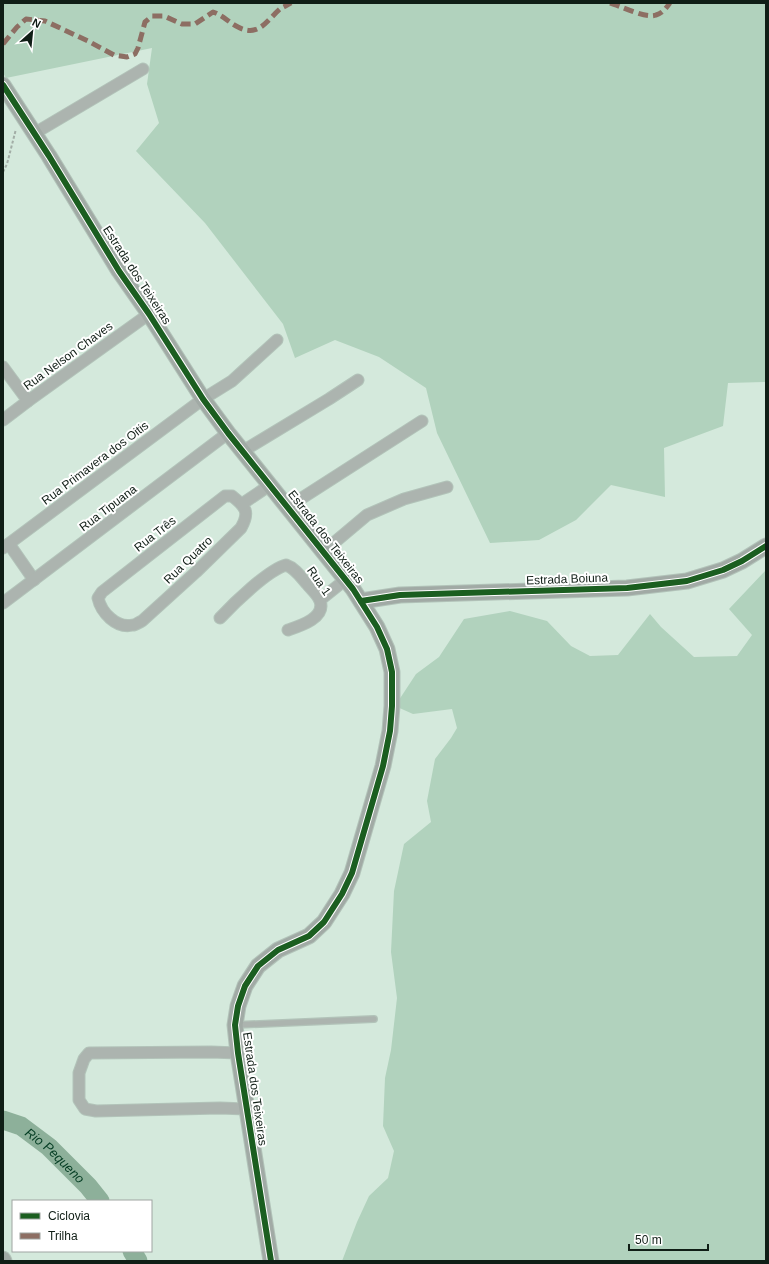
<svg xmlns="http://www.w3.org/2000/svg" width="769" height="1264" viewBox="0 0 769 1264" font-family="Helvetica,sans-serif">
  <rect width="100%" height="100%" fill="#d4e9dc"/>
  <g fill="#b1d2bd">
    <path d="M 3,3 L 766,3 L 766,382 L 728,383 L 723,426 L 664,448 L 665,497 L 611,485 L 576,520 L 539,540 L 490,543 L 437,433 L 426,388 L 379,357 L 335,340 L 295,358 L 283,324 L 205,223 L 136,151 L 159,123 L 147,84 L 152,48 L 6,78 L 3,73 Z"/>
    <path d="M 766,570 L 766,1261 L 342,1261 L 357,1222 L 369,1196 L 388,1178 L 394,1151 L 383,1126 L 385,1078 L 391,1050 L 397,998 L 391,952 L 394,891 L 404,844 L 431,822 L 427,801 L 435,759 L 451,738 L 457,728 L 452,709 L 413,714 L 395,706 L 416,674 L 439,657 L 464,619 L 510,611 L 547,621 L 571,646 L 590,656 L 618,655 L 650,614 L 661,627 L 694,657 L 737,656 L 752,635 L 729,609 Z"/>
  </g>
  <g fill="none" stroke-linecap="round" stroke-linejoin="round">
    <g stroke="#8db09a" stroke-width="19">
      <path id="s1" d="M 3,1120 L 21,1126 L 49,1147 L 88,1186 L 100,1201"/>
      <path d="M 132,1251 L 138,1261"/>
    </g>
    <defs>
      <path id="lane" d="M 235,1025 L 374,1019"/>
      <g id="street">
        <path d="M 35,133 L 143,69"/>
        <path d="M 3,367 L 28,401"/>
        <path d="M 3,420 L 28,401 L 149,314"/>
        <path d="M 243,451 L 329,399 L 358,380"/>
        <path d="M 225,496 L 232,496 C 246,507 250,512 241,528 L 196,572 L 142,621 C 139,622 136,625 133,625 C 116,629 101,612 98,598 L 102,592 Z"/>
        <path d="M 242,504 L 270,485"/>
        <path d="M 288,507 L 422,421"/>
        <path d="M 9,544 L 34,580"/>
        <path d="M 3,548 L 203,399 L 232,381 L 277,340"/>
        <path d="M 323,552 L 367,515 L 404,499 L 447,487"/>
        <path d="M 320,600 L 345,580"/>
        <path d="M 3,603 L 228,433"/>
        <path d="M 220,618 C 234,603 268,570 286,565 C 295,568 301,577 307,584 C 311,589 318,595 320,601 C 326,618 300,626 288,630"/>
        <path d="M 238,1053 L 211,1052 L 89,1053 L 84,1059 L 79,1073 L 79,1100 L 85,1109 L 96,1111 L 220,1108 L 246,1109"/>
      </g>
      <g id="secondary">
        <path d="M 3,85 L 49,156 L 119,271 L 149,314 L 203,399 L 228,433 L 353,589 L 377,627 L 387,649 L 392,672 L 392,706 L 390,731 L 383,766 L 352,873 L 342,894 L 324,922 L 309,936 L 278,950 L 258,966 L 245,986 L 238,1006 L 235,1025 L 238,1053 L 271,1261"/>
        <path d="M 361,601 L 400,595 L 627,588 L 687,581 L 723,570 L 742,561 L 766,546"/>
        <path d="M 3,1259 L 4,1261"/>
      </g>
    </defs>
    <use href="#lane" stroke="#b2c3b9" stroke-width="8"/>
    <use href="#street" stroke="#b2c3b9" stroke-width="13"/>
    <use href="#secondary" stroke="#b2c3b9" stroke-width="17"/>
    <path stroke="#a2ada6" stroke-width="2" stroke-dasharray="3 2" stroke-linecap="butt" d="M 3,172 L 7,164 L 16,129"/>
    <use href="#lane" stroke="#acb4af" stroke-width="5.5"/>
    <use href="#street" stroke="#acb4af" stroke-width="11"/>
    <use href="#secondary" stroke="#a1aaa5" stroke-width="15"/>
    <g stroke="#8d6e63" stroke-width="5" stroke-dasharray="10 5" stroke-linecap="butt">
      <path d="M 610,3 C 621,6 646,19 656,15 C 663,13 666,8 670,3"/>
      <path d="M 3,44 L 17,27 L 26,19 L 45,21 L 88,41 L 114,55 L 127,57 L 135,54 L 138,48 L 145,22 L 152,16 L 164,16 L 182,24 L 195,24 L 213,12 C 224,16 228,22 238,27 C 259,38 267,20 280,9 C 283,7 288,5 291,3"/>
    </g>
    <defs>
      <g id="cycleway">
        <path d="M 3,85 L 49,156 L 119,271 L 149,314 L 203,399 L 228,433 L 353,589 L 377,627 L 387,649 L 392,672 L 392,706 L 390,731 L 383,766 L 352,873 L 342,894 L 324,922 L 309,936 L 278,950 L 258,966 L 245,986 L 238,1006 L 235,1025 L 238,1053 L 271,1261"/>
        <path d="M 361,601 L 400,595 L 627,588 L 687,581 L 723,570 L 742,561 L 766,546"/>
      </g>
    </defs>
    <use href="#cycleway" stroke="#fff" stroke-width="8"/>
    <use href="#cycleway" stroke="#1b5e20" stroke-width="6"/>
  </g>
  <g text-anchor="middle" stroke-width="4" stroke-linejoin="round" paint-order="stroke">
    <g font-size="12" fill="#101e16" stroke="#fff">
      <text transform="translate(137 275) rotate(57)" y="4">Estrada dos Teixeiras</text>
      <text transform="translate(68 356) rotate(-36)" y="4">Rua Nelson Chaves</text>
      <text transform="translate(95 463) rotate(-37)" y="4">Rua Primavera dos Oitis</text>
      <text transform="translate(108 508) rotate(-37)" y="4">Rua Tipuana</text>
      <text transform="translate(155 534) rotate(-38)" y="4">Rua Três</text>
      <text transform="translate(326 537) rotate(52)" y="4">Estrada dos Teixeiras</text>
      <text transform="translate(188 560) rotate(-44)" y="4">Rua Quatro</text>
      <text transform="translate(567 579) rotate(-2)" y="4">Estrada Boiuna</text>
      <text transform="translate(319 581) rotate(55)" y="4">Rua 1</text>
      <text transform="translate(255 1089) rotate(82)" y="4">Estrada dos Teixeiras</text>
    </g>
    <g font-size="13" font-style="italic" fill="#053e24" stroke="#fff">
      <text dy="5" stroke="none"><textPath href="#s1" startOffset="64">Rio Pequeno</textPath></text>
    </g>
  </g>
  <rect width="769" height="1264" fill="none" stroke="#101e16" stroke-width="8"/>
  <rect x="12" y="1200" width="140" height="52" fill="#ffffff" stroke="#9fa5a2"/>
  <rect x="20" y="1213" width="20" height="6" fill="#1b5e20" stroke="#9fa5a2"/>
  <text x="48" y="1220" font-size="12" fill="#101e16">Ciclovia</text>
  <rect x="20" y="1233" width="20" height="6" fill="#8d6e63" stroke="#9fa5a2"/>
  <text x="48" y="1240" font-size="12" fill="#101e16">Trilha</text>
  <g transform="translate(32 32) rotate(27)" stroke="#ffffff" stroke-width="3" paint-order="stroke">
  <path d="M0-3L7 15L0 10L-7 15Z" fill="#101e16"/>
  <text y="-6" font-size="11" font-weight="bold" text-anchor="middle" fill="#101e16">N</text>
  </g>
  <path d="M629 1244v6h79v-6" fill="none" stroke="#101e16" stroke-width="2"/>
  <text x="635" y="1244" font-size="12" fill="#101e16" stroke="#ffffff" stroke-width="3" paint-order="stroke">50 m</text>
</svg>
